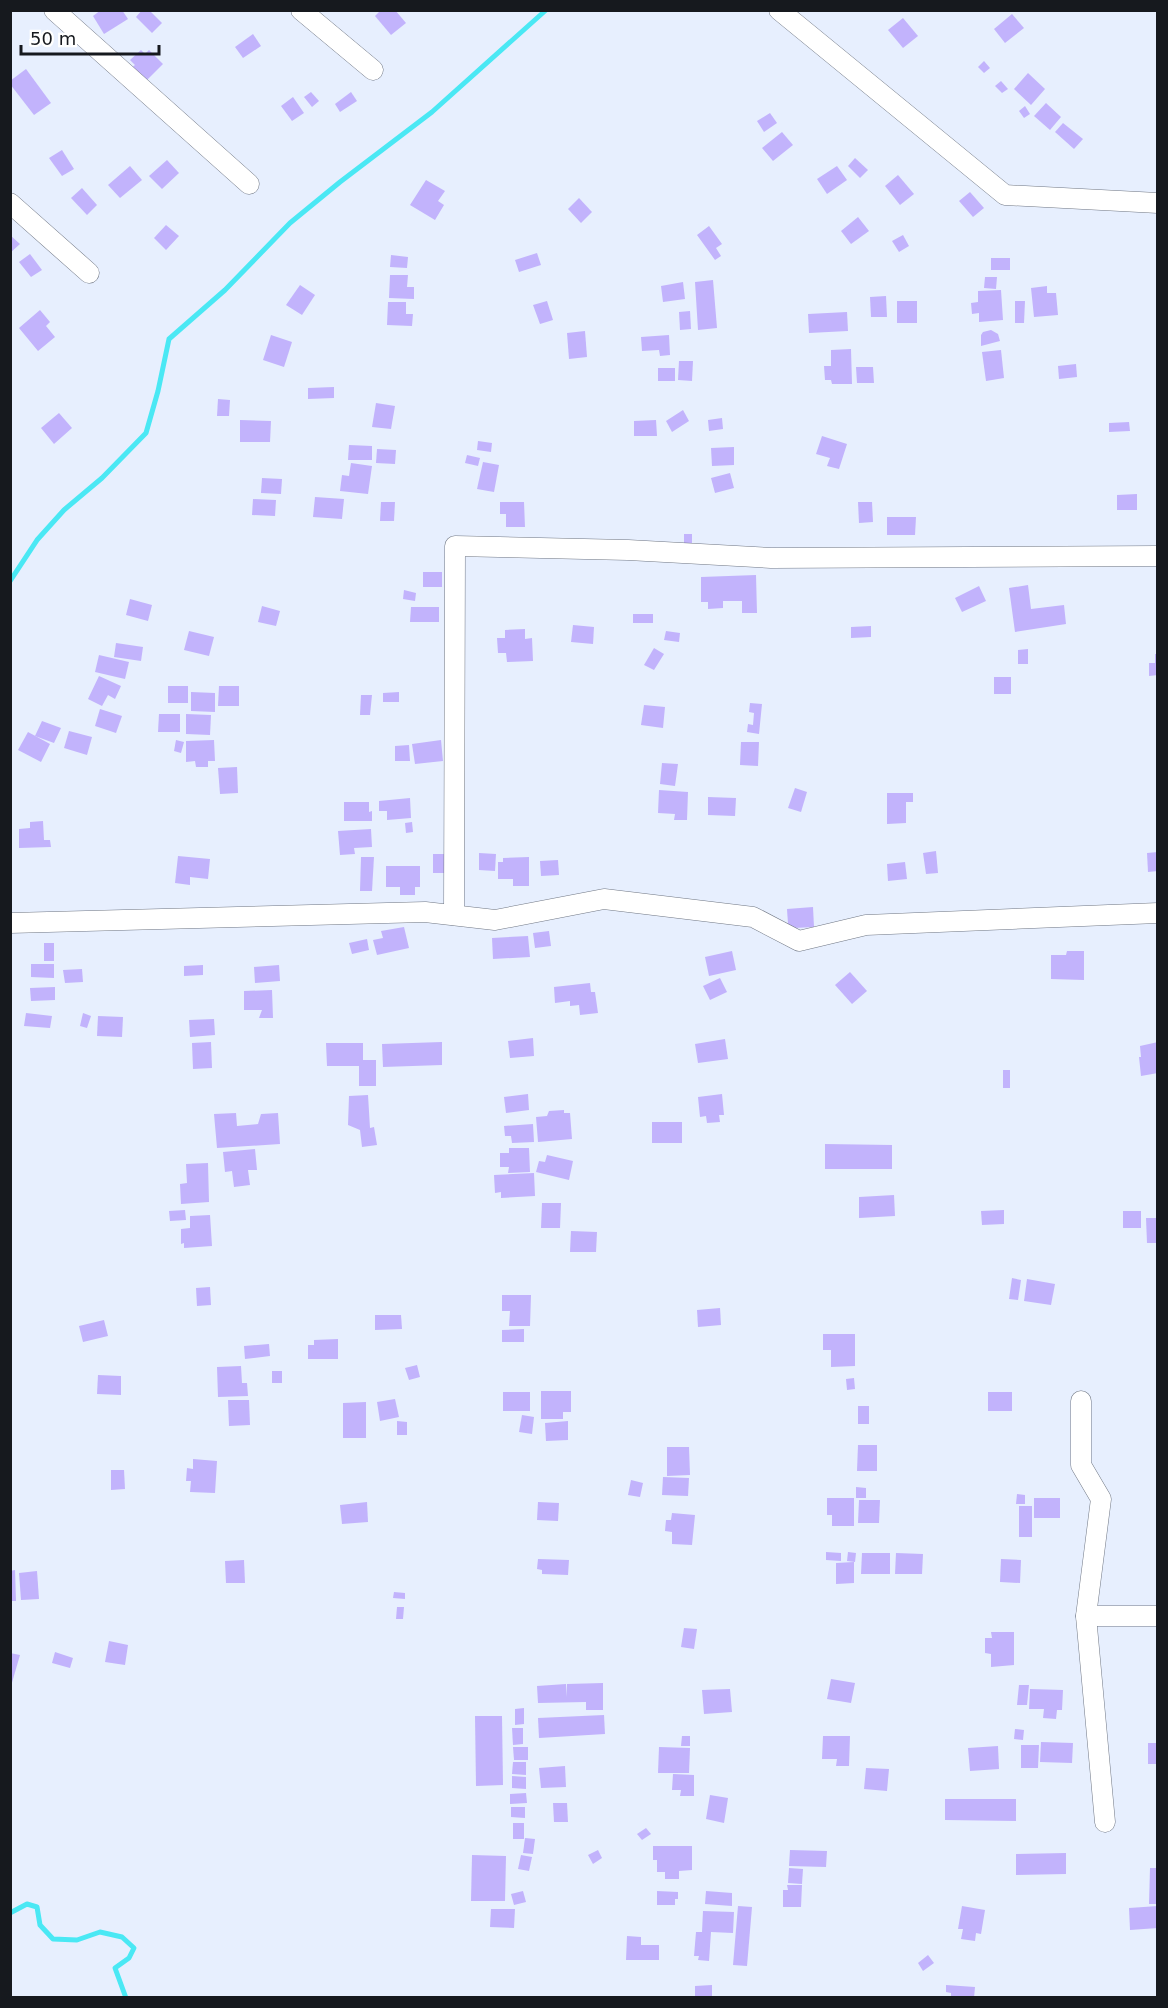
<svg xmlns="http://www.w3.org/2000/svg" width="1168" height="2008" viewBox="0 0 1168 2008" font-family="'DejaVu Sans',sans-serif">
  <rect width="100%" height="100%" fill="#e7effe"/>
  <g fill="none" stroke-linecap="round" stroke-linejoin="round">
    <g stroke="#4ae8f4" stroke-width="5">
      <path d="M 10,581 L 37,540 L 64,510 L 102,478 L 146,433 L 158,391 L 169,339 L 225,290 L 290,223 L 340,182 L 432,112 L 546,10"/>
      <path d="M 10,1913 L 27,1904 L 37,1907 L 40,1925 L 53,1939 L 77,1940 L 100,1932 L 122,1937 L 134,1948 L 129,1958 L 115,1968 L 126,1998"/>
    </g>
  </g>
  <g fill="#c2b3fc">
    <path d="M 101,10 L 122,10 L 128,19 L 104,34 L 93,16 Z"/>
    <path d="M 142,10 L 149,10 L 162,23 L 152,33 L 136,17 Z"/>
    <path d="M 381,10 L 395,10 L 406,23 L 391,35 L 375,16 Z"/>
    <path d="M 1012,14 L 1024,28 L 1005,43 L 994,29 Z"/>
    <path d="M 903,18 L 918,36 L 903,48 L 888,30 Z"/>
    <path d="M 253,34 L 261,46 L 243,58 L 235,47 Z"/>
    <path d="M 141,50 L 145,54 L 149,50 L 163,64 L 145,82 L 131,68 L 135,65 L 130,60 Z"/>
    <path d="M 984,61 L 990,68 L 984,73 L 978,67 Z"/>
    <path d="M 26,69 L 51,103 L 34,115 L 10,84 L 10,81 Z"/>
    <path d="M 1028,73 L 1045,89 L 1031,105 L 1014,89 Z"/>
    <path d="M 1001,81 L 1008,89 L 1002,93 L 995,86 Z"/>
    <path d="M 311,92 L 319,101 L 312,107 L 304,97 Z"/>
    <path d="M 351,92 L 357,101 L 340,112 L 335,104 Z"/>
    <path d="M 293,97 L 304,113 L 292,121 L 281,106 Z"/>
    <path d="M 1046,103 L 1061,117 L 1050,130 L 1034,116 Z"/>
    <path d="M 1025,106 L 1030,114 L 1024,118 L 1019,111 Z"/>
    <path d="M 770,113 L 777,123 L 764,132 L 757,121 Z"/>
    <path d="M 1063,123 L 1083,139 L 1074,149 L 1055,132 Z"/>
    <path d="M 782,132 L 793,145 L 773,161 L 762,148 Z"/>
    <path d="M 62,150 L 74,169 L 62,176 L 49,158 Z"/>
    <path d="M 855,158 L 868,170 L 860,178 L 848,166 Z"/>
    <path d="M 167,160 L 179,173 L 162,189 L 149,176 Z"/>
    <path d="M 130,166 L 142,180 L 120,198 L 108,185 Z"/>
    <path d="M 837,166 L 847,180 L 827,194 L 817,179 Z"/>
    <path d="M 898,175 L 914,194 L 900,205 L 885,186 Z"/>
    <path d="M 426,180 L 445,191 L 438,201 L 444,205 L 435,220 L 410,205 Z"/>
    <path d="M 82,188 L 97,205 L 87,215 L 71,198 Z"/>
    <path d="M 970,192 L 984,208 L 973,217 L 959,201 Z"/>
    <path d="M 579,198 L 592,212 L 581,223 L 568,209 Z"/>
    <path d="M 858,217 L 869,231 L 851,244 L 841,231 Z"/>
    <path d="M 166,225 L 179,236 L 166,250 L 154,238 Z"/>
    <path d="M 709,226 L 722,244 L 716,248 L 721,256 L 715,260 L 697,235 Z"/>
    <path d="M 10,235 L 20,244 L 10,253 Z"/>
    <path d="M 903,235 L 909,246 L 899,252 L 892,241 Z"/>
    <path d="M 537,253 L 541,265 L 519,272 L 515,260 Z"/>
    <path d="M 30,254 L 42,270 L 31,277 L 19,262 Z"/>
    <path d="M 391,255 L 408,257 L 407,268 L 390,267 Z"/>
    <rect x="991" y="258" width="19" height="12"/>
    <path d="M 390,275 L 408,275 L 407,287 L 414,287 L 414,299 L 389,298 Z"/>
    <path d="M 985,277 L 997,277 L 996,289 L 984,288 Z"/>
    <path d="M 713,280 L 717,328 L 698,330 L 695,282 Z"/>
    <path d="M 683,282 L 685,299 L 663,302 L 661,286 Z"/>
    <path d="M 300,285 L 315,295 L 302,315 L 286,305 Z"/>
    <path d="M 1047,286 L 1047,293 L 1056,293 L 1058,315 L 1034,317 L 1031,288 Z"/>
    <path d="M 1001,290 L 1003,320 L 979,322 L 979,313 L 972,314 L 971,303 L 978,302 L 978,291 Z"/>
    <path d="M 886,296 L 887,317 L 871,317 L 870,297 Z"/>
    <path d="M 547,301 L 553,320 L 540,324 L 533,305 Z"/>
    <rect x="897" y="301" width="20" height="22"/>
    <path d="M 1015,301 L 1025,301 L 1024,323 L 1015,323 Z"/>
    <path d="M 388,302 L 406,302 L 406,314 L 413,314 L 412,326 L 387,325 Z"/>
    <path d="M 40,310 L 50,322 L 46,326 L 55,337 L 38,351 L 19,328 Z"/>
    <path d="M 690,311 L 691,329 L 680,330 L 679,312 Z"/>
    <path d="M 847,312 L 848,331 L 809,333 L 808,314 Z"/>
    <path d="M 991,330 L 998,334 L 1000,341 L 981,346 L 981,335 L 983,332 Z"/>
    <path d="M 585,331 L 587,357 L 569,359 L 567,333 Z"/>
    <path d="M 271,335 L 292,342 L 284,367 L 263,360 Z"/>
    <path d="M 669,335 L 670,355 L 660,356 L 659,350 L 642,351 L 641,337 Z"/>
    <path d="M 851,349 L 852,384 L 832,384 L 831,380 L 825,380 L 824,366 L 831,366 L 831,350 Z"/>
    <path d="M 1001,350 L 1004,378 L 986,381 L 982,352 Z"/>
    <path d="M 679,361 L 693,361 L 692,381 L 678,380 Z"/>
    <path d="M 1076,364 L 1077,377 L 1059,379 L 1058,366 Z"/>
    <path d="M 856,367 L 873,367 L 874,383 L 857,383 Z"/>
    <rect x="658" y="368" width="17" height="13"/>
    <path d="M 334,387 L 334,398 L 308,399 L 308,388 Z"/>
    <path d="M 218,399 L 230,400 L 229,416 L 217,416 Z"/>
    <path d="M 376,403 L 395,406 L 391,429 L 372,427 Z"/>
    <path d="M 683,410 L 689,421 L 672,432 L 666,421 Z"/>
    <path d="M 59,413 L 72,428 L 54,444 L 41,428 Z"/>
    <path d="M 722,418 L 723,429 L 709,431 L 708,420 Z"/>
    <path d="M 240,420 L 271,421 L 270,442 L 240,442 Z"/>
    <path d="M 656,420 L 657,436 L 634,436 L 634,421 Z"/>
    <path d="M 1129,422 L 1130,431 L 1109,432 L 1109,423 Z"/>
    <path d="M 822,436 L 847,444 L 839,469 L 827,466 L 830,458 L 816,454 Z"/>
    <path d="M 478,441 L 492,443 L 491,452 L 477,450 Z"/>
    <path d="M 349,445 L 372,446 L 372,460 L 348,460 Z"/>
    <path d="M 734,447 L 734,465 L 712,466 L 711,448 Z"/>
    <path d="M 377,449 L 396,450 L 395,464 L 376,463 Z"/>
    <path d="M 467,455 L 480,458 L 478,466 L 465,463 Z"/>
    <path d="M 483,462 L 499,465 L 494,492 L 477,489 Z"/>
    <path d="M 351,463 L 372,466 L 368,494 L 340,491 L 342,475 L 349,476 Z"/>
    <path d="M 730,473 L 734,488 L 715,493 L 711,478 Z"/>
    <path d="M 262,478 L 282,479 L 281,494 L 261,493 Z"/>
    <path d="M 1137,494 L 1137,510 L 1117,510 L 1117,495 Z"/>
    <path d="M 315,497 L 344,499 L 342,519 L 313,517 Z"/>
    <path d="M 253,499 L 276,500 L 275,516 L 252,515 Z"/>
    <path d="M 381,502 L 395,502 L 394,521 L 380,521 Z"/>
    <path d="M 500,502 L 524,502 L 525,527 L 506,527 L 506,514 L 500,514 Z"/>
    <path d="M 858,502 L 872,502 L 873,522 L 859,523 Z"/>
    <path d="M 887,517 L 916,517 L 915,535 L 887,535 Z"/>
    <rect x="684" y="534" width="8" height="13"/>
    <rect x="423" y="572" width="19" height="15"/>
    <path d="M 756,575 L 757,613 L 742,613 L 742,601 L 723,601 L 723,608 L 708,609 L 708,602 L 701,602 L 701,577 Z"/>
    <path d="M 1028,585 L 1031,609 L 1064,605 L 1066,624 L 1015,632 L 1009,588 Z"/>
    <path d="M 979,586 L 986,601 L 962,612 L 955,598 Z"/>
    <path d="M 404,590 L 416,593 L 415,601 L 403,599 Z"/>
    <path d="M 130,599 L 152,605 L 148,621 L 126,615 Z"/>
    <path d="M 262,606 L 280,611 L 276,626 L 258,622 Z"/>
    <path d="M 411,607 L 439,607 L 439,622 L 410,622 Z"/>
    <rect x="633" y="614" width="20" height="9"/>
    <path d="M 573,625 L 594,627 L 593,644 L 571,642 Z"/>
    <path d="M 871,626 L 871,637 L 851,638 L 851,627 Z"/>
    <path d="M 525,629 L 525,639 L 532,638 L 533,661 L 507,662 L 506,653 L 498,653 L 497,638 L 505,638 L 505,630 Z"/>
    <path d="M 189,631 L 214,637 L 209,656 L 184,650 Z"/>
    <path d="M 666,631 L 680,633 L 679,642 L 664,640 Z"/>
    <path d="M 116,643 L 143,647 L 141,661 L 114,657 Z"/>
    <path d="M 654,648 L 664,654 L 654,670 L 644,665 Z"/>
    <path d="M 1028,649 L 1028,664 L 1018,664 L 1018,650 Z"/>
    <path d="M 1155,654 L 1158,654 L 1158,675 L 1149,676 L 1149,663 L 1155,663 Z"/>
    <path d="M 99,655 L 129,662 L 125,679 L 95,672 Z"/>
    <path d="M 99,676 L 121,686 L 115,699 L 108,695 L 102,706 L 88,699 Z"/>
    <rect x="994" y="677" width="17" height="17"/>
    <rect x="168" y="686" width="20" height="17"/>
    <path d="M 219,686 L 239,686 L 239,706 L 218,706 Z"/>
    <path d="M 191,692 L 215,693 L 215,712 L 191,711 Z"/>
    <path d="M 399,692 L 399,702 L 383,702 L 383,693 Z"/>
    <path d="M 361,695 L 372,695 L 370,715 L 360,715 Z"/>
    <path d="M 750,703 L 762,704 L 759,734 L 747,732 L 748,724 L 753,725 L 754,713 L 749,712 Z"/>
    <path d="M 644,705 L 665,707 L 663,728 L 641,725 Z"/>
    <path d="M 100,709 L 122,716 L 116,733 L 95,726 Z"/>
    <path d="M 159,714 L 180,714 L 180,732 L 158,732 Z"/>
    <path d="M 186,714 L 211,715 L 210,735 L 186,734 Z"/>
    <path d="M 42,721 L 61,728 L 54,743 L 35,736 Z"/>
    <path d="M 69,731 L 92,737 L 87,755 L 64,748 Z"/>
    <path d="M 28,732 L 50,744 L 41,762 L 18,750 Z"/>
    <path d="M 176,740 L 184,742 L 181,753 L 174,751 Z"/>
    <path d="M 214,740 L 215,761 L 208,761 L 208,767 L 196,767 L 195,761 L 186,762 L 186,741 Z"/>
    <path d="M 441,740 L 443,761 L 415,764 L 412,744 Z"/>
    <path d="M 741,742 L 759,742 L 758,766 L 740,765 Z"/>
    <path d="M 409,745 L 410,761 L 395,761 L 395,746 Z"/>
    <path d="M 662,763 L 678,764 L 675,786 L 660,784 Z"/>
    <path d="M 237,767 L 238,793 L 220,794 L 218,768 Z"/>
    <path d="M 795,788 L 807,792 L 801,812 L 788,808 Z"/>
    <path d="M 659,790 L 688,792 L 687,820 L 674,820 L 675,814 L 658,813 Z"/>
    <path d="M 887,793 L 913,793 L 913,802 L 906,802 L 906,823 L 887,824 Z"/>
    <path d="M 708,797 L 736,798 L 735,816 L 708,815 Z"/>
    <path d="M 410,798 L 411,818 L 387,820 L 387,811 L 379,811 L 379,801 Z"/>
    <path d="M 344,802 L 369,802 L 369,812 L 372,811 L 372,821 L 344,821 Z"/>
    <path d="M 43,821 L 44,840 L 50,840 L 51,847 L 19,848 L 19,829 L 30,828 L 30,822 Z"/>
    <path d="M 412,822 L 413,832 L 406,833 L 405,823 Z"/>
    <path d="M 371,829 L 372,847 L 354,848 L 355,854 L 340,855 L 338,831 Z"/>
    <path d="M 936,851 L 938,873 L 926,874 L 923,853 Z"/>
    <path d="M 1158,852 L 1158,871 L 1148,872 L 1147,853 Z"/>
    <path d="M 479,853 L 496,854 L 495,871 L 479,870 Z"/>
    <path d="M 433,854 L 446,854 L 445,873 L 433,873 Z"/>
    <path d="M 178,856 L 210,859 L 208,879 L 190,877 L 190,885 L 175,883 Z"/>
    <path d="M 361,857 L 374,857 L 372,891 L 360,891 Z"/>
    <path d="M 529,857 L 529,886 L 513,886 L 513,879 L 498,879 L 498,862 L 503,862 L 503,858 Z"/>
    <path d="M 558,860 L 559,875 L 541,876 L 540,861 Z"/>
    <path d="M 905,862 L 907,879 L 888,881 L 887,864 Z"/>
    <path d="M 386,866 L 420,866 L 420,887 L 415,887 L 415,895 L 400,895 L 400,887 L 386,887 Z"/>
    <path d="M 813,907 L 814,927 L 794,928 L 788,924 L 787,909 Z"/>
    <path d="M 404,927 L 409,948 L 377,955 L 373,940 L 383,938 L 381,931 Z"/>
    <path d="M 549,931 L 551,946 L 535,948 L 533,933 Z"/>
    <path d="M 528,936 L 530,957 L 493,959 L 492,938 Z"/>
    <path d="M 367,939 L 369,950 L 352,954 L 349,943 Z"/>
    <rect x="44" y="943" width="10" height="18"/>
    <path d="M 732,951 L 736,970 L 709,976 L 705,957 Z"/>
    <path d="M 1067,951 L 1084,951 L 1084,980 L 1051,979 L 1051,955 L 1066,955 Z"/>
    <path d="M 31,964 L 54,964 L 54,978 L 31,977 Z"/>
    <path d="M 203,965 L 203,975 L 184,976 L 184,966 Z"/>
    <path d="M 279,965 L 280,981 L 255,983 L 254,967 Z"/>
    <path d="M 82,969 L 83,982 L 65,983 L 63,970 Z"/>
    <path d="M 850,972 L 867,991 L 852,1004 L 835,985 Z"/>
    <path d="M 720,978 L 727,992 L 710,1000 L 703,986 Z"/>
    <path d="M 590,983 L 591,992 L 595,992 L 598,1013 L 580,1015 L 579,1005 L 570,1006 L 570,1001 L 555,1003 L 554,987 Z"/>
    <path d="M 55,987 L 55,1000 L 31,1001 L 30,988 Z"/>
    <path d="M 272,990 L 273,1018 L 259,1018 L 262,1010 L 244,1010 L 244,991 Z"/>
    <path d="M 26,1013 L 52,1016 L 50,1028 L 24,1026 Z"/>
    <path d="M 83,1013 L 91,1016 L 87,1028 L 80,1026 Z"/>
    <path d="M 98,1016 L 123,1017 L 122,1037 L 97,1036 Z"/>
    <path d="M 214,1019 L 215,1035 L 190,1037 L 189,1020 Z"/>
    <path d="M 533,1038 L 534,1056 L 510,1058 L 508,1041 Z"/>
    <path d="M 725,1039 L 728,1059 L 698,1063 L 695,1044 Z"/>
    <path d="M 211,1042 L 212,1068 L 193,1069 L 192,1043 Z"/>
    <path d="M 442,1042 L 442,1065 L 383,1067 L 382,1044 Z"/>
    <path d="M 1158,1042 L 1158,1073 L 1141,1076 L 1139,1057 L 1141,1057 L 1140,1046 Z"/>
    <path d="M 326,1043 L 363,1043 L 363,1060 L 376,1060 L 376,1086 L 359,1086 L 359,1066 L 327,1066 Z"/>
    <rect x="1003" y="1070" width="7" height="18"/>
    <path d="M 528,1094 L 529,1110 L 506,1113 L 504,1097 Z"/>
    <path d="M 722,1094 L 724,1115 L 719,1115 L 720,1122 L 707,1123 L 706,1116 L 700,1117 L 698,1097 Z"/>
    <path d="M 368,1095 L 370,1128 L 374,1127 L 377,1145 L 362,1147 L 360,1130 L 348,1125 L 349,1096 Z"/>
    <path d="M 564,1110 L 564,1113 L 570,1113 L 572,1139 L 538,1142 L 536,1117 L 547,1116 L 549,1111 Z"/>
    <path d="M 236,1113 L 237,1126 L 258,1124 L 261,1114 L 278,1113 L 280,1144 L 217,1148 L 214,1114 Z"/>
    <rect x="652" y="1122" width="30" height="21"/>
    <path d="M 533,1124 L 534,1142 L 512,1143 L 511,1136 L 505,1136 L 504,1126 Z"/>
    <path d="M 825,1144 L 892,1145 L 892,1169 L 825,1169 Z"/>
    <path d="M 509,1148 L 529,1148 L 530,1172 L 508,1173 L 509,1167 L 500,1167 L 500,1153 L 509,1153 Z"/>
    <path d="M 255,1149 L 257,1170 L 248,1170 L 250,1185 L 234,1187 L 232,1171 L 225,1172 L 223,1152 Z"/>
    <path d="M 547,1155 L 573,1161 L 569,1180 L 536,1172 L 539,1161 L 545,1162 Z"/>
    <path d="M 208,1163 L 209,1202 L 181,1204 L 180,1184 L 187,1183 L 186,1164 Z"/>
    <path d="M 534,1173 L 535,1196 L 501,1198 L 501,1192 L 495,1193 L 494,1175 Z"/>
    <path d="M 894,1195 L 895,1216 L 859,1218 L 859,1197 Z"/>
    <path d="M 542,1203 L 561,1203 L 560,1228 L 541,1228 Z"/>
    <path d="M 185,1210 L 186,1220 L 170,1221 L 169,1211 Z"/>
    <path d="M 1004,1210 L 1004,1224 L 982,1225 L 981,1211 Z"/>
    <rect x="1123" y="1211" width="18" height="17"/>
    <path d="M 210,1215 L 212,1246 L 184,1248 L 184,1243 L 181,1244 L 181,1229 L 190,1228 L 190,1216 Z"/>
    <path d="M 1146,1218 L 1158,1218 L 1158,1243 L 1147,1243 Z"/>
    <path d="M 571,1231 L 597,1232 L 596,1252 L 570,1252 Z"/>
    <path d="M 1012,1278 L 1021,1280 L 1018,1300 L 1009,1299 Z"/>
    <path d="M 1027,1279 L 1055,1284 L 1051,1305 L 1024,1301 Z"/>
    <path d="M 210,1287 L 211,1305 L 197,1306 L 196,1288 Z"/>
    <path d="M 502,1295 L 531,1295 L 530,1326 L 509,1326 L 510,1311 L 502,1311 Z"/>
    <path d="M 720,1308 L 721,1325 L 698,1327 L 697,1310 Z"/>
    <path d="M 375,1315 L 401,1315 L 402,1329 L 375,1330 Z"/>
    <path d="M 104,1320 L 108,1336 L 83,1342 L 79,1326 Z"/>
    <path d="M 524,1329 L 524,1342 L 502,1342 L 502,1330 Z"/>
    <path d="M 823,1334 L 855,1334 L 855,1366 L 831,1367 L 831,1350 L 823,1350 Z"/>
    <path d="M 338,1339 L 338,1359 L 308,1359 L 308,1345 L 314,1345 L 314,1340 Z"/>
    <path d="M 269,1344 L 270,1356 L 245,1359 L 244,1346 Z"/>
    <path d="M 417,1365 L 420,1377 L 409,1380 L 405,1368 Z"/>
    <path d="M 241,1366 L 242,1383 L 247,1383 L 248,1396 L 218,1397 L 217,1367 Z"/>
    <rect x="272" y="1371" width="10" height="12"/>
    <path d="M 98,1375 L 121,1376 L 121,1395 L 97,1394 Z"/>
    <path d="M 854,1378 L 855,1389 L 847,1390 L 846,1379 Z"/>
    <path d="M 541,1391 L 571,1391 L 571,1412 L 563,1412 L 563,1419 L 541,1419 Z"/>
    <rect x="503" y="1392" width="27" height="19"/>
    <rect x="988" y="1392" width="24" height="19"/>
    <path d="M 395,1399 L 399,1417 L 380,1421 L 377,1402 Z"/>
    <path d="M 228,1400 L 249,1400 L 250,1425 L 229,1426 Z"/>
    <path d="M 366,1402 L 366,1438 L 343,1438 L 343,1403 Z"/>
    <rect x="858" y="1406" width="11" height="18"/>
    <path d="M 522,1415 L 534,1417 L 532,1434 L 519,1432 Z"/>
    <path d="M 397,1421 L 407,1422 L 407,1435 L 397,1435 Z"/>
    <path d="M 568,1421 L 568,1440 L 546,1441 L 545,1423 Z"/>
    <path d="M 858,1445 L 877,1445 L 877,1471 L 857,1471 Z"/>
    <path d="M 667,1447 L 689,1447 L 690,1475 L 667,1476 Z"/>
    <path d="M 193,1459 L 217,1461 L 215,1493 L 190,1492 L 191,1481 L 186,1481 L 187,1468 L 193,1469 Z"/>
    <path d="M 111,1470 L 124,1470 L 125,1489 L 111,1490 Z"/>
    <path d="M 663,1477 L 689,1478 L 688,1496 L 662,1495 Z"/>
    <path d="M 631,1480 L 643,1483 L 640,1497 L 628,1495 Z"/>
    <path d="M 856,1487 L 866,1488 L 866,1498 L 856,1498 Z"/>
    <path d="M 1017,1494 L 1025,1495 L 1025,1504 L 1016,1504 Z"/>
    <path d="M 827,1498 L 854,1498 L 854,1526 L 832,1526 L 832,1515 L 827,1515 Z"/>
    <rect x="1034" y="1498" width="26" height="20"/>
    <path d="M 859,1500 L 880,1500 L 879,1523 L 858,1523 Z"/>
    <path d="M 367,1502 L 368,1522 L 342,1524 L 340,1505 Z"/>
    <path d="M 538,1502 L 559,1503 L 558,1521 L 537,1520 Z"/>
    <rect x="1019" y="1506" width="13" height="31"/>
    <path d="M 672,1513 L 695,1515 L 692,1545 L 672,1544 L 672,1532 L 665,1531 L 666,1520 L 671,1520 Z"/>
    <path d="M 826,1552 L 841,1553 L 841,1561 L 826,1560 Z"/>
    <path d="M 848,1552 L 856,1553 L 855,1562 L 847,1561 Z"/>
    <path d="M 862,1553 L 890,1553 L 890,1574 L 861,1574 Z"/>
    <path d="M 896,1553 L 923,1554 L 922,1574 L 895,1574 Z"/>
    <path d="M 538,1559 L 569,1560 L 568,1575 L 542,1574 L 542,1570 L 537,1569 Z"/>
    <path d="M 1001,1559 L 1021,1560 L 1020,1583 L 1000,1582 Z"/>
    <path d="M 244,1560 L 245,1583 L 226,1583 L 225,1561 Z"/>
    <path d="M 854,1562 L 854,1583 L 836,1584 L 836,1563 Z"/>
    <path d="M 15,1570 L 16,1601 L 10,1601 L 10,1571 Z"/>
    <path d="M 37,1571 L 39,1599 L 21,1600 L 19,1573 Z"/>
    <path d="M 394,1592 L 405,1593 L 405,1599 L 393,1598 Z"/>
    <path d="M 397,1607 L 404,1607 L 403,1619 L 396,1619 Z"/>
    <path d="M 684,1628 L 697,1629 L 694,1649 L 681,1647 Z"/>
    <path d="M 991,1632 L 1014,1632 L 1014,1665 L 991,1667 L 991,1654 L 985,1653 L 985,1638 L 992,1638 Z"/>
    <path d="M 109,1641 L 128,1645 L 125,1665 L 105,1662 Z"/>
    <path d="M 55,1652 L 73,1658 L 70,1668 L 52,1663 Z"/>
    <path d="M 10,1653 L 20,1655 L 11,1686 L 10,1686 Z"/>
    <path d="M 831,1679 L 855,1683 L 851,1703 L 827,1699 Z"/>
    <path d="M 603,1683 L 603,1710 L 586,1710 L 586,1702 L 538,1703 L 537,1686 L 566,1684 L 567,1697 L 567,1684 Z"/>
    <path d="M 1019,1685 L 1029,1685 L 1027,1705 L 1017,1705 Z"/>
    <path d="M 730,1689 L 732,1712 L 704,1714 L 702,1690 Z"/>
    <path d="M 1030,1689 L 1063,1690 L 1062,1710 L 1057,1710 L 1056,1719 L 1043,1718 L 1044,1709 L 1029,1709 Z"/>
    <path d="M 524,1708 L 524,1724 L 515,1725 L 515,1709 Z"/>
    <path d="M 604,1715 L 605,1734 L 539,1738 L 538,1718 Z"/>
    <path d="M 475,1716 L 502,1716 L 503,1785 L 476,1786 Z"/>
    <path d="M 512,1728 L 523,1728 L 523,1744 L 513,1745 Z"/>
    <path d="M 1015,1729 L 1024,1730 L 1023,1740 L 1014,1739 Z"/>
    <path d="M 682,1736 L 690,1736 L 690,1746 L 681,1746 Z"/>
    <path d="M 823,1736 L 850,1736 L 849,1766 L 836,1766 L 837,1759 L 822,1759 Z"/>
    <path d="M 1041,1742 L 1073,1743 L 1072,1763 L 1040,1762 Z"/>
    <rect x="1148" y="1743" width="10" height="21"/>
    <path d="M 1021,1745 L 1039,1745 L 1038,1768 L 1021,1768 Z"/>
    <path d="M 998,1746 L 999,1769 L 970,1771 L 968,1748 Z"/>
    <path d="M 513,1747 L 528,1747 L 528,1760 L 514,1760 Z"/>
    <path d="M 659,1747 L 690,1748 L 689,1773 L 658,1773 Z"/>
    <path d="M 513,1762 L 526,1762 L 526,1775 L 512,1774 Z"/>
    <path d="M 565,1766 L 566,1787 L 541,1788 L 539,1768 Z"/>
    <path d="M 866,1768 L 889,1769 L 887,1791 L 864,1789 Z"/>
    <path d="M 673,1774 L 694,1775 L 694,1796 L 680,1796 L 681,1790 L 672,1790 Z"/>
    <path d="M 512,1776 L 526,1777 L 526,1789 L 512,1788 Z"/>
    <path d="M 526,1793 L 527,1803 L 510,1804 L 510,1794 Z"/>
    <path d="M 710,1795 L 728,1798 L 724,1823 L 706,1819 Z"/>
    <path d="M 945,1799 L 1016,1799 L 1016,1821 L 945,1820 Z"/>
    <path d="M 553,1803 L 567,1803 L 568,1822 L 554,1822 Z"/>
    <path d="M 511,1807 L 525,1807 L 525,1818 L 511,1817 Z"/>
    <rect x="513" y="1823" width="11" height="16"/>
    <path d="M 646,1828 L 651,1834 L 642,1840 L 637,1834 Z"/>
    <path d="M 525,1838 L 535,1839 L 533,1854 L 523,1853 Z"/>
    <path d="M 653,1846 L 692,1846 L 692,1870 L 679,1871 L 679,1879 L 665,1879 L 665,1872 L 657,1872 L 657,1860 L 653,1860 Z"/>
    <path d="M 598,1850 L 602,1858 L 593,1864 L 588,1855 Z"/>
    <path d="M 790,1850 L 827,1851 L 826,1867 L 789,1866 Z"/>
    <path d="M 1066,1853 L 1066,1874 L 1016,1875 L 1016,1854 Z"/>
    <path d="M 472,1855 L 506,1856 L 505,1901 L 471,1901 Z"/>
    <path d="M 521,1855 L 532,1857 L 529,1871 L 518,1869 Z"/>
    <path d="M 789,1868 L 803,1869 L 802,1884 L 788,1883 Z"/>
    <path d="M 1150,1868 L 1158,1868 L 1158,1904 L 1149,1904 Z"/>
    <path d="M 787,1885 L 802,1885 L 801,1907 L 783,1907 L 783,1890 L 788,1890 Z"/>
    <path d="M 523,1891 L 526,1902 L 514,1905 L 511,1894 Z"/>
    <path d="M 657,1891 L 678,1892 L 678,1899 L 675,1899 L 675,1905 L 657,1905 Z"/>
    <path d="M 706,1891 L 732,1893 L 732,1906 L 705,1904 Z"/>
    <path d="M 738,1906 L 752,1907 L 747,1966 L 733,1965 Z"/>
    <path d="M 962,1906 L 985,1910 L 981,1934 L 976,1933 L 975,1941 L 961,1939 L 963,1929 L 958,1929 Z"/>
    <path d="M 1158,1906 L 1158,1928 L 1130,1930 L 1129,1908 Z"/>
    <path d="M 491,1909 L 515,1909 L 514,1928 L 490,1927 Z"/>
    <path d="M 703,1911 L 734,1912 L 733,1933 L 711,1932 L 709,1961 L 698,1960 L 699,1956 L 694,1956 L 696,1932 L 702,1932 Z"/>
    <path d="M 627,1936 L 641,1937 L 641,1945 L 659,1945 L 659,1960 L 626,1960 Z"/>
    <path d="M 928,1955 L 934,1963 L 923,1971 L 918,1963 Z"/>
    <path d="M 712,1985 L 712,1998 L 695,1998 L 695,1986 Z"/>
    <path d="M 946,1985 L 975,1987 L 974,1998 L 951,1998 L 951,1993 L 946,1992 Z"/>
  </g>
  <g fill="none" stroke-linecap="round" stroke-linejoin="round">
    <defs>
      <g id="street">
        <path d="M 54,10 L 249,184"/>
        <path d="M 301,10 L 373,70"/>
        <path d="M 779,10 L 1005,195 L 1158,203"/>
        <path d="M 10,203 L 89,273"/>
        <path d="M 454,915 L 455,546 L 628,550 L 771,558 L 1158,556"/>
        <path d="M 10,923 L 425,912 L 495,920 L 604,899 L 753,917 L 799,941 L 866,925 L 1158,913"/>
        <path d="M 1081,1401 L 1081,1465 L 1101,1499 L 1086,1616 L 1105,1822"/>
        <path d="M 1086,1616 L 1158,1616"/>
      </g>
    </defs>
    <use href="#street" stroke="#707784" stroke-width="21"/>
    <use href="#street" stroke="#fff" stroke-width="20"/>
  </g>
  <rect width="1168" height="2008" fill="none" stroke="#16191e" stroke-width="24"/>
  <path d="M21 45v9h138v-9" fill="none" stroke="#16191e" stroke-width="3"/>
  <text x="30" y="45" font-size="18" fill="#16191e" stroke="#ffffff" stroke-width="4.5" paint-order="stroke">50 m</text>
</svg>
